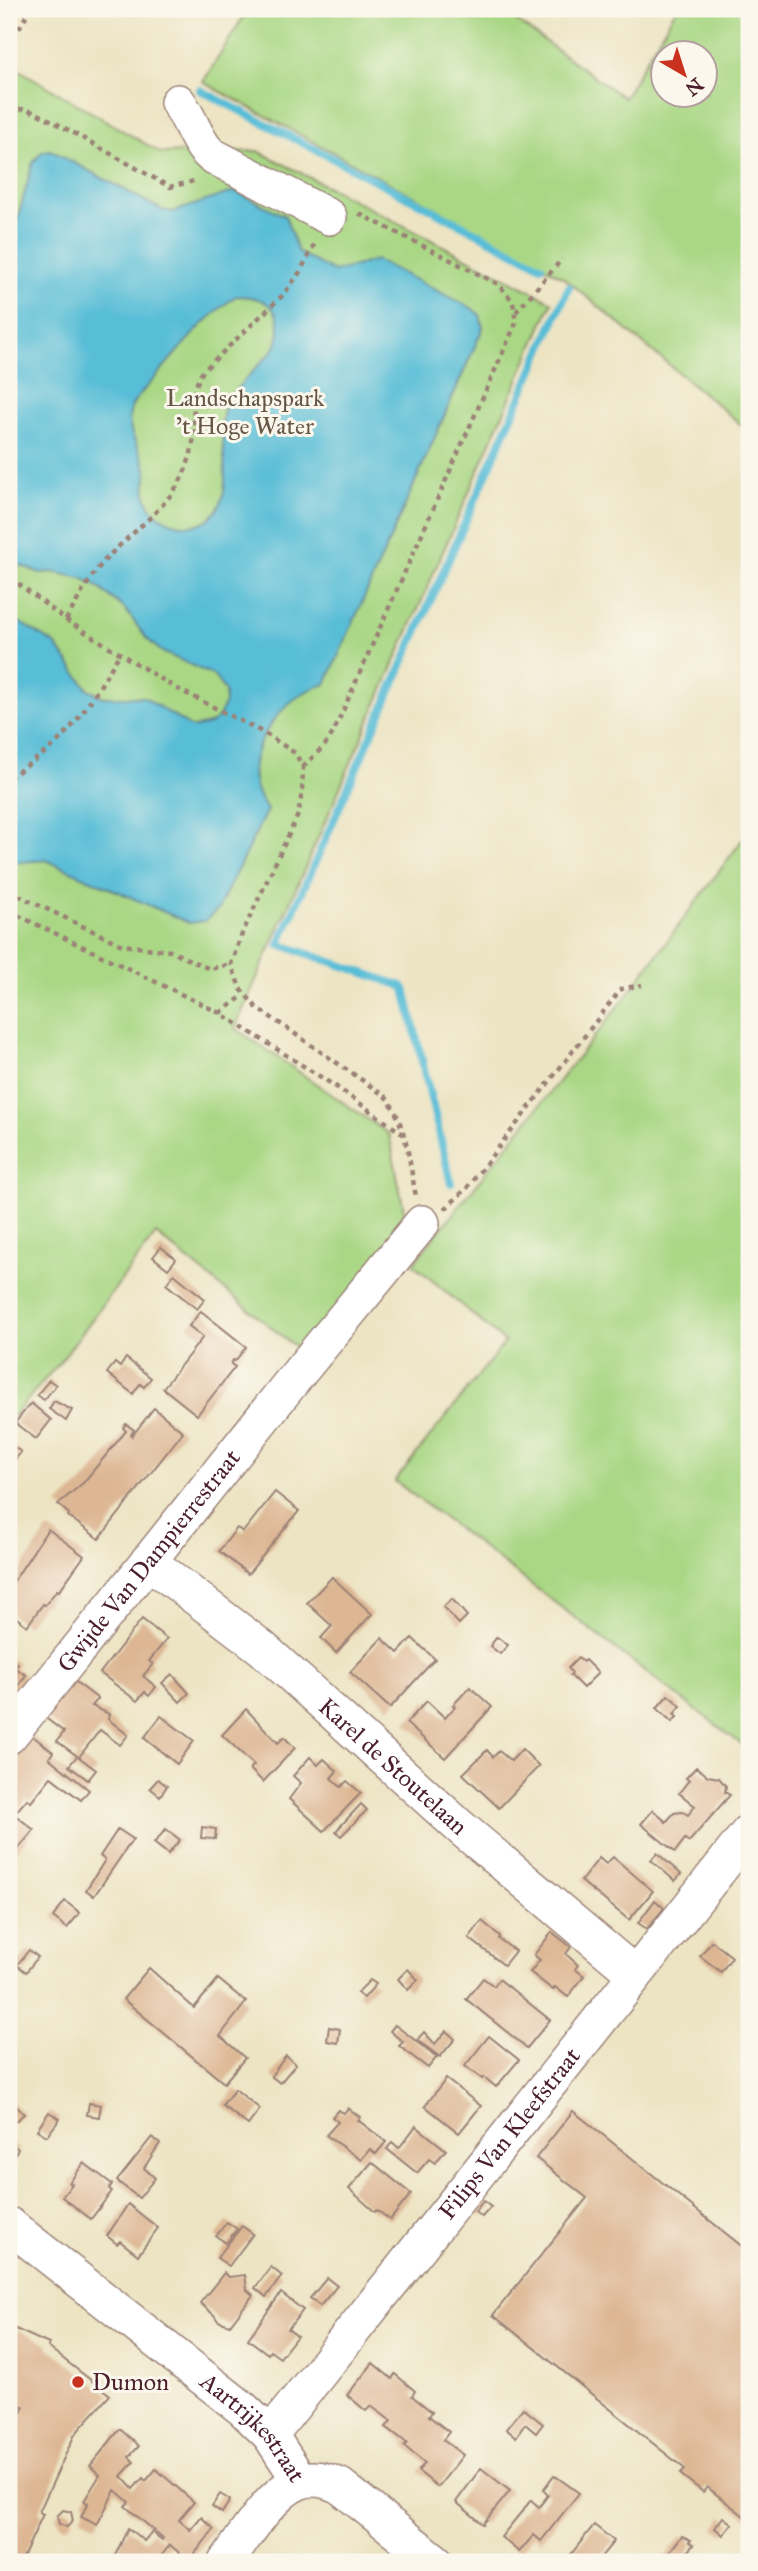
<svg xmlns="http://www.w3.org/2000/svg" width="758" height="2571" viewBox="0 0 758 2571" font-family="'IM FELL Great Primer',serif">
  <rect width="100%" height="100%" fill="#fbf7ec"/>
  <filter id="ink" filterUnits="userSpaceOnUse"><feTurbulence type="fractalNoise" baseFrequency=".0143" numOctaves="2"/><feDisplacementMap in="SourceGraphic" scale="14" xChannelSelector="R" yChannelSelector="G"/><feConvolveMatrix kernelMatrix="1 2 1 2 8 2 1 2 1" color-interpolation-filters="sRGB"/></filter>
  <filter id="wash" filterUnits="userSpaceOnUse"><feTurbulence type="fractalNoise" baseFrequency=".00686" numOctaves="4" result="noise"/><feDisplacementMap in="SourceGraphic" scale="28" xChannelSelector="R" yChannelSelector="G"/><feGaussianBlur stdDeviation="1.57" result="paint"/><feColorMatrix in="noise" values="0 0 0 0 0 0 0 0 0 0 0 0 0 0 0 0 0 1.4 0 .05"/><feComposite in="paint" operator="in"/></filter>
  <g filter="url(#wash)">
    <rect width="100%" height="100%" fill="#ece4c3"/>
    <g fill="#a9d784" stroke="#7a7b58" stroke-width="2" fill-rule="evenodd">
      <path d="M 248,9 L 500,9 L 624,98 L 676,9 L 749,9 L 749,431 L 563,277 L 203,82 ZM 664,52 L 706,52 L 706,94 L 664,94 Z"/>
      <path d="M 9,64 L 161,153 L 258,151 L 552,302 L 235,1028 L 389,1134 L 405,1216 L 400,1229 L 303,1353 L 156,1234 L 59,1363 L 9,1421 Z"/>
      <path d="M 749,831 L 749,1750 L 395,1481 L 505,1342 L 413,1264 L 621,1003 Z"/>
    </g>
    <path fill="#59bdd7" stroke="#526e81" stroke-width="2" fill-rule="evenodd" d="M 50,150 L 162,210 L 173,212 L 235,191 L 285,216 L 298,252 L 334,272 L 376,260 L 470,307 L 480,315 L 483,328 L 326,684 C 317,687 307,690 300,695 C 275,712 249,748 254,780 C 255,791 261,800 267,810 L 218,909 L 205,921 L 189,923 L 46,860 L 9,863 L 9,616 L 55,644 L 88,689 L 103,697 L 144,697 L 192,728 L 210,724 L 219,717 L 225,702 L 225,691 L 213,675 L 162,652 L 147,639 L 125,609 L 98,587 L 82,578 L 52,572 L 40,573 L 9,561 L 9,251 L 33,162 L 43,151 ZM 236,296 C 271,296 287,314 275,348 C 264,361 232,390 226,404 C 213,436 240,491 211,517 C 190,535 152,522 146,496 C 144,487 148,478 146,469 C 141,447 121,427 133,404 C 138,395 147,387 154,379 C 178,350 205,318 236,296 Z"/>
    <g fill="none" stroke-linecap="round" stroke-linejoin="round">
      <g stroke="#59bdd7" stroke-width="8">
        <path d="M 200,90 L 541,266"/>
        <path d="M 451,1183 L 405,989 L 402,986 L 279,944 L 569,287"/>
      </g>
    </g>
    <g id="blocks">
      <g fill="#ddb693">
        <path d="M 161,1247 L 176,1259 L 168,1269 L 153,1257 Z"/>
        <path d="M 174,1274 L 205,1299 L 197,1309 L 166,1284 Z"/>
        <path d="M 201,1311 L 246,1347 L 235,1361 L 233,1360 L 231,1364 L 235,1367 L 197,1415 L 163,1388 L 203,1337 L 189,1326 Z"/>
        <path d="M 126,1358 L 151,1378 L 144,1387 L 140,1384 L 133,1394 L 107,1373 L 115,1363 L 120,1367 Z"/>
        <path d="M 49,1380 L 56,1385 L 44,1400 L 37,1395 Z"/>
        <path d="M 54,1401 L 72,1410 L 66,1421 L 49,1409 Z"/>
        <path d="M 31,1403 L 51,1420 L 36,1439 L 15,1423 Z"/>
        <path d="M 154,1408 L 183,1432 L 99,1539 L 68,1516 L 69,1514 L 58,1504 L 83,1483 L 126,1431 L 123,1428 L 126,1424 L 134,1430 L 131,1434 L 132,1436 Z"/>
        <path d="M 10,1444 L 21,1452 L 9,1468 L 9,1446 Z"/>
        <path d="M 275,1492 L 299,1511 L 248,1574 L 219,1551 L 237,1528 L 243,1532 Z"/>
        <path d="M 48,1529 L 84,1556 L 59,1591 L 57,1590 L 45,1605 L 43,1604 L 27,1626 L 9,1612 L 9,1579 L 13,1582 Z"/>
        <path d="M 332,1577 L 372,1614 L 336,1653 L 321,1638 L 332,1626 L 307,1603 Z"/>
        <path d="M 452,1599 L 467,1616 L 459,1624 L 443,1607 Z"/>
        <path d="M 142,1619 L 167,1639 L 149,1661 L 153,1664 L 143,1676 L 156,1687 L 149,1696 L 145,1692 L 137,1701 L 100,1673 Z"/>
        <path d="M 497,1637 L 508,1645 L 500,1654 L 490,1646 Z"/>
        <path d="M 382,1638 L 398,1653 L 412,1638 L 435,1659 L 390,1708 L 350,1672 Z"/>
        <path d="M 9,1658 L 18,1664 L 15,1668 L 26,1675 L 13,1694 L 9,1691 Z"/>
        <path d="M 578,1658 L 583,1662 L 585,1660 L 598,1673 L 583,1688 L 570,1675 L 572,1673 L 568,1668 Z"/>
        <path d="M 172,1674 L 189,1693 L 180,1702 L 162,1683 Z"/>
        <path d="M 72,1679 L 98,1699 L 92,1706 L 109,1714 L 108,1719 L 128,1735 L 120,1745 L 100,1730 L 79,1757 L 96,1770 L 88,1780 L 69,1766 L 77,1756 L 57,1741 L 64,1732 L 43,1716 Z"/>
        <path d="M 470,1687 L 492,1707 L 445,1758 L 406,1723 L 427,1701 L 445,1718 L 455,1707 L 453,1705 Z"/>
        <path d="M 668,1695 L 681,1706 L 674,1714 L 677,1717 L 672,1722 L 657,1708 Z"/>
        <path d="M 246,1709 L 278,1743 L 284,1737 L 295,1748 L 263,1782 L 250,1769 L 254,1765 L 222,1735 Z"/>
        <path d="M 161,1716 L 194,1741 L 177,1764 L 144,1738 Z"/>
        <path d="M 29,1733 L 53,1752 L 49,1758 L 89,1790 L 81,1800 L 51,1777 L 31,1802 L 27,1799 L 14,1814 L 34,1830 L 9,1860 L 9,1759 Z"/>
        <path d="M 522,1749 L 539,1766 L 499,1808 L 463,1774 L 487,1750 L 493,1757 L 499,1751 L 511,1761 Z"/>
        <path d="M 310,1757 L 318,1765 L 324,1759 L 337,1771 L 331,1778 L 341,1787 L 347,1781 L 361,1793 L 324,1831 L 289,1799 L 301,1783 L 293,1776 Z"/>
        <path d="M 696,1767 L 708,1776 L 719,1778 L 726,1786 L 725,1792 L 730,1795 L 689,1842 L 685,1839 L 675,1852 L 641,1824 L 653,1810 L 666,1822 L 674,1813 L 683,1812 L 688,1815 L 695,1806 L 679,1793 L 689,1780 L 686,1778 Z"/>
        <path d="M 158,1779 L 167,1786 L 160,1796 L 150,1788 Z"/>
        <path d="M 361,1804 L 367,1810 L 341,1836 L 336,1831 Z"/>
        <path d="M 202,1827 L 216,1829 L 215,1839 L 201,1838 Z"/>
        <path d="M 118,1829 L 133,1839 L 94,1896 L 86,1890 L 105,1860 L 100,1856 Z"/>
        <path d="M 166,1829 L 180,1840 L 168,1854 L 154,1843 Z"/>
        <path d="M 657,1853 L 681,1874 L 675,1881 L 651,1860 Z"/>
        <path d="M 613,1857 L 653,1891 L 629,1920 L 581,1881 L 599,1858 L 606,1864 Z"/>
        <path d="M 9,1871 L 16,1877 L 9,1886 Z"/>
        <path d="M 655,1900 L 664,1908 L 647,1929 L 638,1923 Z"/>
        <path d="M 65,1901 L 80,1913 L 67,1928 L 53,1917 Z"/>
        <path d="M 482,1921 L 500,1936 L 499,1939 L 515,1951 L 504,1965 L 469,1938 Z"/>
        <path d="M 552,1932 L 571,1947 L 566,1954 L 578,1965 L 575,1969 L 584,1976 L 568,1997 L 555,1987 L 553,1990 L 530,1972 L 540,1960 L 534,1955 Z"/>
        <path d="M 712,1941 L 732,1957 L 721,1972 L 700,1956 Z"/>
        <path d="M 29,1950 L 38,1957 L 26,1972 L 17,1965 Z"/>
        <path d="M 149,1968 L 194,2008 L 218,1979 L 246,2002 L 220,2036 L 245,2058 L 224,2083 L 123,1999 Z"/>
        <path d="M 408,1969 L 418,1980 L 408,1990 L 398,1979 Z"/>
        <path d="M 483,1978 L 494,1986 L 499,1979 L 550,2020 L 527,2048 L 466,1999 Z"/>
        <path d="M 370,1980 L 376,1984 L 364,1998 L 357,1993 Z"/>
        <path d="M 395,2025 L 437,2057 L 428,2068 L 399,2046 L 403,2042 L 390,2031 Z"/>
        <path d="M 329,2027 L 340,2029 L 338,2043 L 327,2041 Z"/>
        <path d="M 446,2031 L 455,2039 L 440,2057 L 417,2040 L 424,2032 L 435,2044 Z"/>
        <path d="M 489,2036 L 519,2060 L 496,2087 L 484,2077 L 482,2079 L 465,2066 Z"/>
        <path d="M 286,2056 L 296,2064 L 280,2083 L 271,2076 Z"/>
        <path d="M 446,2079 L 481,2106 L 459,2133 L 425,2106 Z"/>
        <path d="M 235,2089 L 260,2109 L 248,2125 L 222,2105 Z"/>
        <path d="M 9,2099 L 24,2114 L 15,2122 L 9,2116 Z"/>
        <path d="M 89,2103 L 101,2105 L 99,2117 L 87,2115 Z"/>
        <path d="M 348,2108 L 360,2117 L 358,2120 L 386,2142 L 376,2154 L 370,2149 L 361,2160 L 326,2135 L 338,2122 L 332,2117 L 338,2110 L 344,2113 Z"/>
        <path d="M 573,2111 L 749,2252 L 749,2520 L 707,2487 L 703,2492 L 680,2474 L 685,2469 L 493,2315 L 587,2198 L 536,2158 Z"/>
        <path d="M 49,2112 L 60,2119 L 47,2136 L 37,2130 Z"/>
        <path d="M 416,2126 L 446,2150 L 435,2163 L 429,2159 L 417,2173 L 387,2149 L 392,2142 L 399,2148 Z"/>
        <path d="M 152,2137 L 160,2143 L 144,2168 L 155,2178 L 139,2198 L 117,2181 Z"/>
        <path d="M 9,2142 L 18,2149 L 9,2164 Z"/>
        <path d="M 372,2162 L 411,2194 L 390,2220 L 377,2210 L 375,2212 L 349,2189 Z"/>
        <path d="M 84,2163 L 112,2184 L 109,2189 L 112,2191 L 91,2219 L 62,2197 L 72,2184 L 69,2183 Z"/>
        <path d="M 483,2201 L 491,2207 L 482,2217 L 475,2212 Z"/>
        <path d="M 128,2204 L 158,2228 L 138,2255 L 120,2241 L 117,2244 L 107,2236 Z"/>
        <path d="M 227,2222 L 237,2229 L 226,2243 L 216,2236 Z"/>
        <path d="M 242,2226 L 253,2234 L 229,2266 L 217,2258 Z"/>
        <path d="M 271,2267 L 282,2276 L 266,2297 L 255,2288 Z"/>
        <path d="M 224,2273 L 229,2277 L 245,2275 L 247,2290 L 253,2295 L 230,2325 L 218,2321 L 214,2315 L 200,2303 Z"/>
        <path d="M 327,2278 L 337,2286 L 320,2306 L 310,2298 Z"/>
        <path d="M 281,2293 L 303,2310 L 288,2329 L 297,2336 L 280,2358 L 270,2351 L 268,2354 L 248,2339 Z"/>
        <path d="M 9,2326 L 49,2344 L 48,2347 L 110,2395 L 75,2434 L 39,2512 L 43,2514 L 21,2562 L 9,2562 L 9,2408 L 20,2414 L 24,2407 L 9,2399 Z"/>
        <path d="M 373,2363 L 392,2379 L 395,2374 L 415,2391 L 412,2396 L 432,2412 L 429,2416 L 449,2432 L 443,2440 L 463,2455 L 438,2487 L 418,2471 L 425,2463 L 404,2446 L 407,2443 L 386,2427 L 391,2421 L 371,2406 L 366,2411 L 347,2395 Z"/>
        <path d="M 523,2408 L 543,2424 L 536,2433 L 525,2424 L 516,2437 L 506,2429 Z"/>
        <path d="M 120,2429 L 139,2446 L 129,2457 L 134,2462 L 121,2476 L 133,2489 L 143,2478 L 146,2481 L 156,2469 L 194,2502 L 179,2520 L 190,2530 L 201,2517 L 214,2529 L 189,2561 L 170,2545 L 162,2555 L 167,2558 L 164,2562 L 112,2562 L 128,2528 L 144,2541 L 152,2532 L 162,2540 L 163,2538 L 125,2506 L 129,2502 L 115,2490 L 97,2525 L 81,2517 L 88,2503 L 84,2501 L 100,2475 L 90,2466 Z"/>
        <path d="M 481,2468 L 510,2491 L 483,2524 L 456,2502 Z"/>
        <path d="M 554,2475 L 579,2493 L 541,2541 L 534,2535 L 519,2552 L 501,2537 L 531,2500 L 539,2507 L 548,2495 L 543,2490 Z"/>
        <path d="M 220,2494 L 230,2500 L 222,2513 L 212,2506 Z"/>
        <path d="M 63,2510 L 71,2512 L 73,2521 L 67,2527 L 59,2524 L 57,2516 Z"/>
        <path d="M 723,2517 L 732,2524 L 723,2535 L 715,2528 Z"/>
        <path d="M 594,2525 L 614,2541 L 597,2562 L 565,2562 Z"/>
        <path d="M 682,2536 L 691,2540 L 689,2542 L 693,2545 L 679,2562 L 661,2562 Z"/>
      </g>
    </g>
  </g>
  <g filter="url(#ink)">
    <use href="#blocks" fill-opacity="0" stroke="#9b8277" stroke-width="2"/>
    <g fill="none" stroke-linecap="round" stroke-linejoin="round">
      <defs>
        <g id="minor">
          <path d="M 178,102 C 191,119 197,144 211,155 L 329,217"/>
          <path id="s1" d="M 148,1561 L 262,1648 L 460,1827 L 635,1974"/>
          <path id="s2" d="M 9,1736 L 289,1385 L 422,1223"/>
          <path id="s3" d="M 9,2225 L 243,2409 L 270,2435 L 300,2481"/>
          <path id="s4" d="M 270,2435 L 749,1832"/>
          <path d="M 226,2562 C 244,2538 270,2494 298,2482 C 312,2476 327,2480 340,2486 L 436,2562"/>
        </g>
      </defs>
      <use href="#minor" stroke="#9b8277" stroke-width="38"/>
      <g stroke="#9b8277" stroke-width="4.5" stroke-dasharray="5 5" stroke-linecap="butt">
        <path d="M 9,46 L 30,9"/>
        <path d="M 9,110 L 26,109 L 45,117 L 170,187 L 198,180"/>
        <path d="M 516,312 L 562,259"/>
        <path d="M 9,579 L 20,585 L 66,620 L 174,687 L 266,734 L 295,753 L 303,767 L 302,793 L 298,815 L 242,934 L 231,964 L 240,988 L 256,1007 L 385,1096 C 407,1123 409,1163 416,1196"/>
        <path d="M 66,620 C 78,600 89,578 104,561 C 128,535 160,514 179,483 C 186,471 191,456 193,443 C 197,417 187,393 204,370 L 283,295 L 300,272 L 315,243"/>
        <path d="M 303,767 L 325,745 L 333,733 L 516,323 L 513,301 L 498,284 L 356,212"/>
        <path d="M 9,778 C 28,764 49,752 65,734 C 87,710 103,681 120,653"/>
        <path d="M 9,891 L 122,945 L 170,951 L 210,969 L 231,964"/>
        <path d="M 9,911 L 220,1013 L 338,1088 L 403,1134"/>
        <path d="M 220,1013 L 244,995"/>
        <path d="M 445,1209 L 467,1188 L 621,989 L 642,985"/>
      </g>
      <use href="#minor" stroke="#fff" stroke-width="35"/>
    </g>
  </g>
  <circle fill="#c8321e" stroke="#fbf7ec" stroke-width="2.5" cx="78" cy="2382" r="7"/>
  <g text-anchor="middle" stroke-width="6" stroke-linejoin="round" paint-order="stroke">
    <g font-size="24" fill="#665646" stroke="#fbf7ec">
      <text x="245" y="406">Landschapspark<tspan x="245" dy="28">'t Hoge Water</tspan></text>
    </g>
    <g font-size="24" fill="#4a1f2b" stroke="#fbf7ec">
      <text dy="8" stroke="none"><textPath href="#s2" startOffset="224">Gwijde Van Dampierrestraat</textPath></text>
      <text dy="8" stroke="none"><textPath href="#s1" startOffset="320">Karel de Stoutelaan</textPath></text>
      <text dy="8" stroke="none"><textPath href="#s4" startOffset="385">Filips Van Kleefstraat</textPath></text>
      <text dy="8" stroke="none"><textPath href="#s3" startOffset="318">Aartrijkestraat</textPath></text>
    </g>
    <g font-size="24" fill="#4a1f2b" stroke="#fbf7ec" text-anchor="start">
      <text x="92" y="2390">Dumon</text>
    </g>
  </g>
  <rect width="758" height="2571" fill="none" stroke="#fbf7ec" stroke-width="35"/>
  <g transform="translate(684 74) rotate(141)"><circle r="33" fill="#fbf7ec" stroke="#b4a19f" stroke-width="2"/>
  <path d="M0-5L12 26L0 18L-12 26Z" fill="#c8321e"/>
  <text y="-10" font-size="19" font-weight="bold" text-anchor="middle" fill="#4a1f2b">N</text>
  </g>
</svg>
